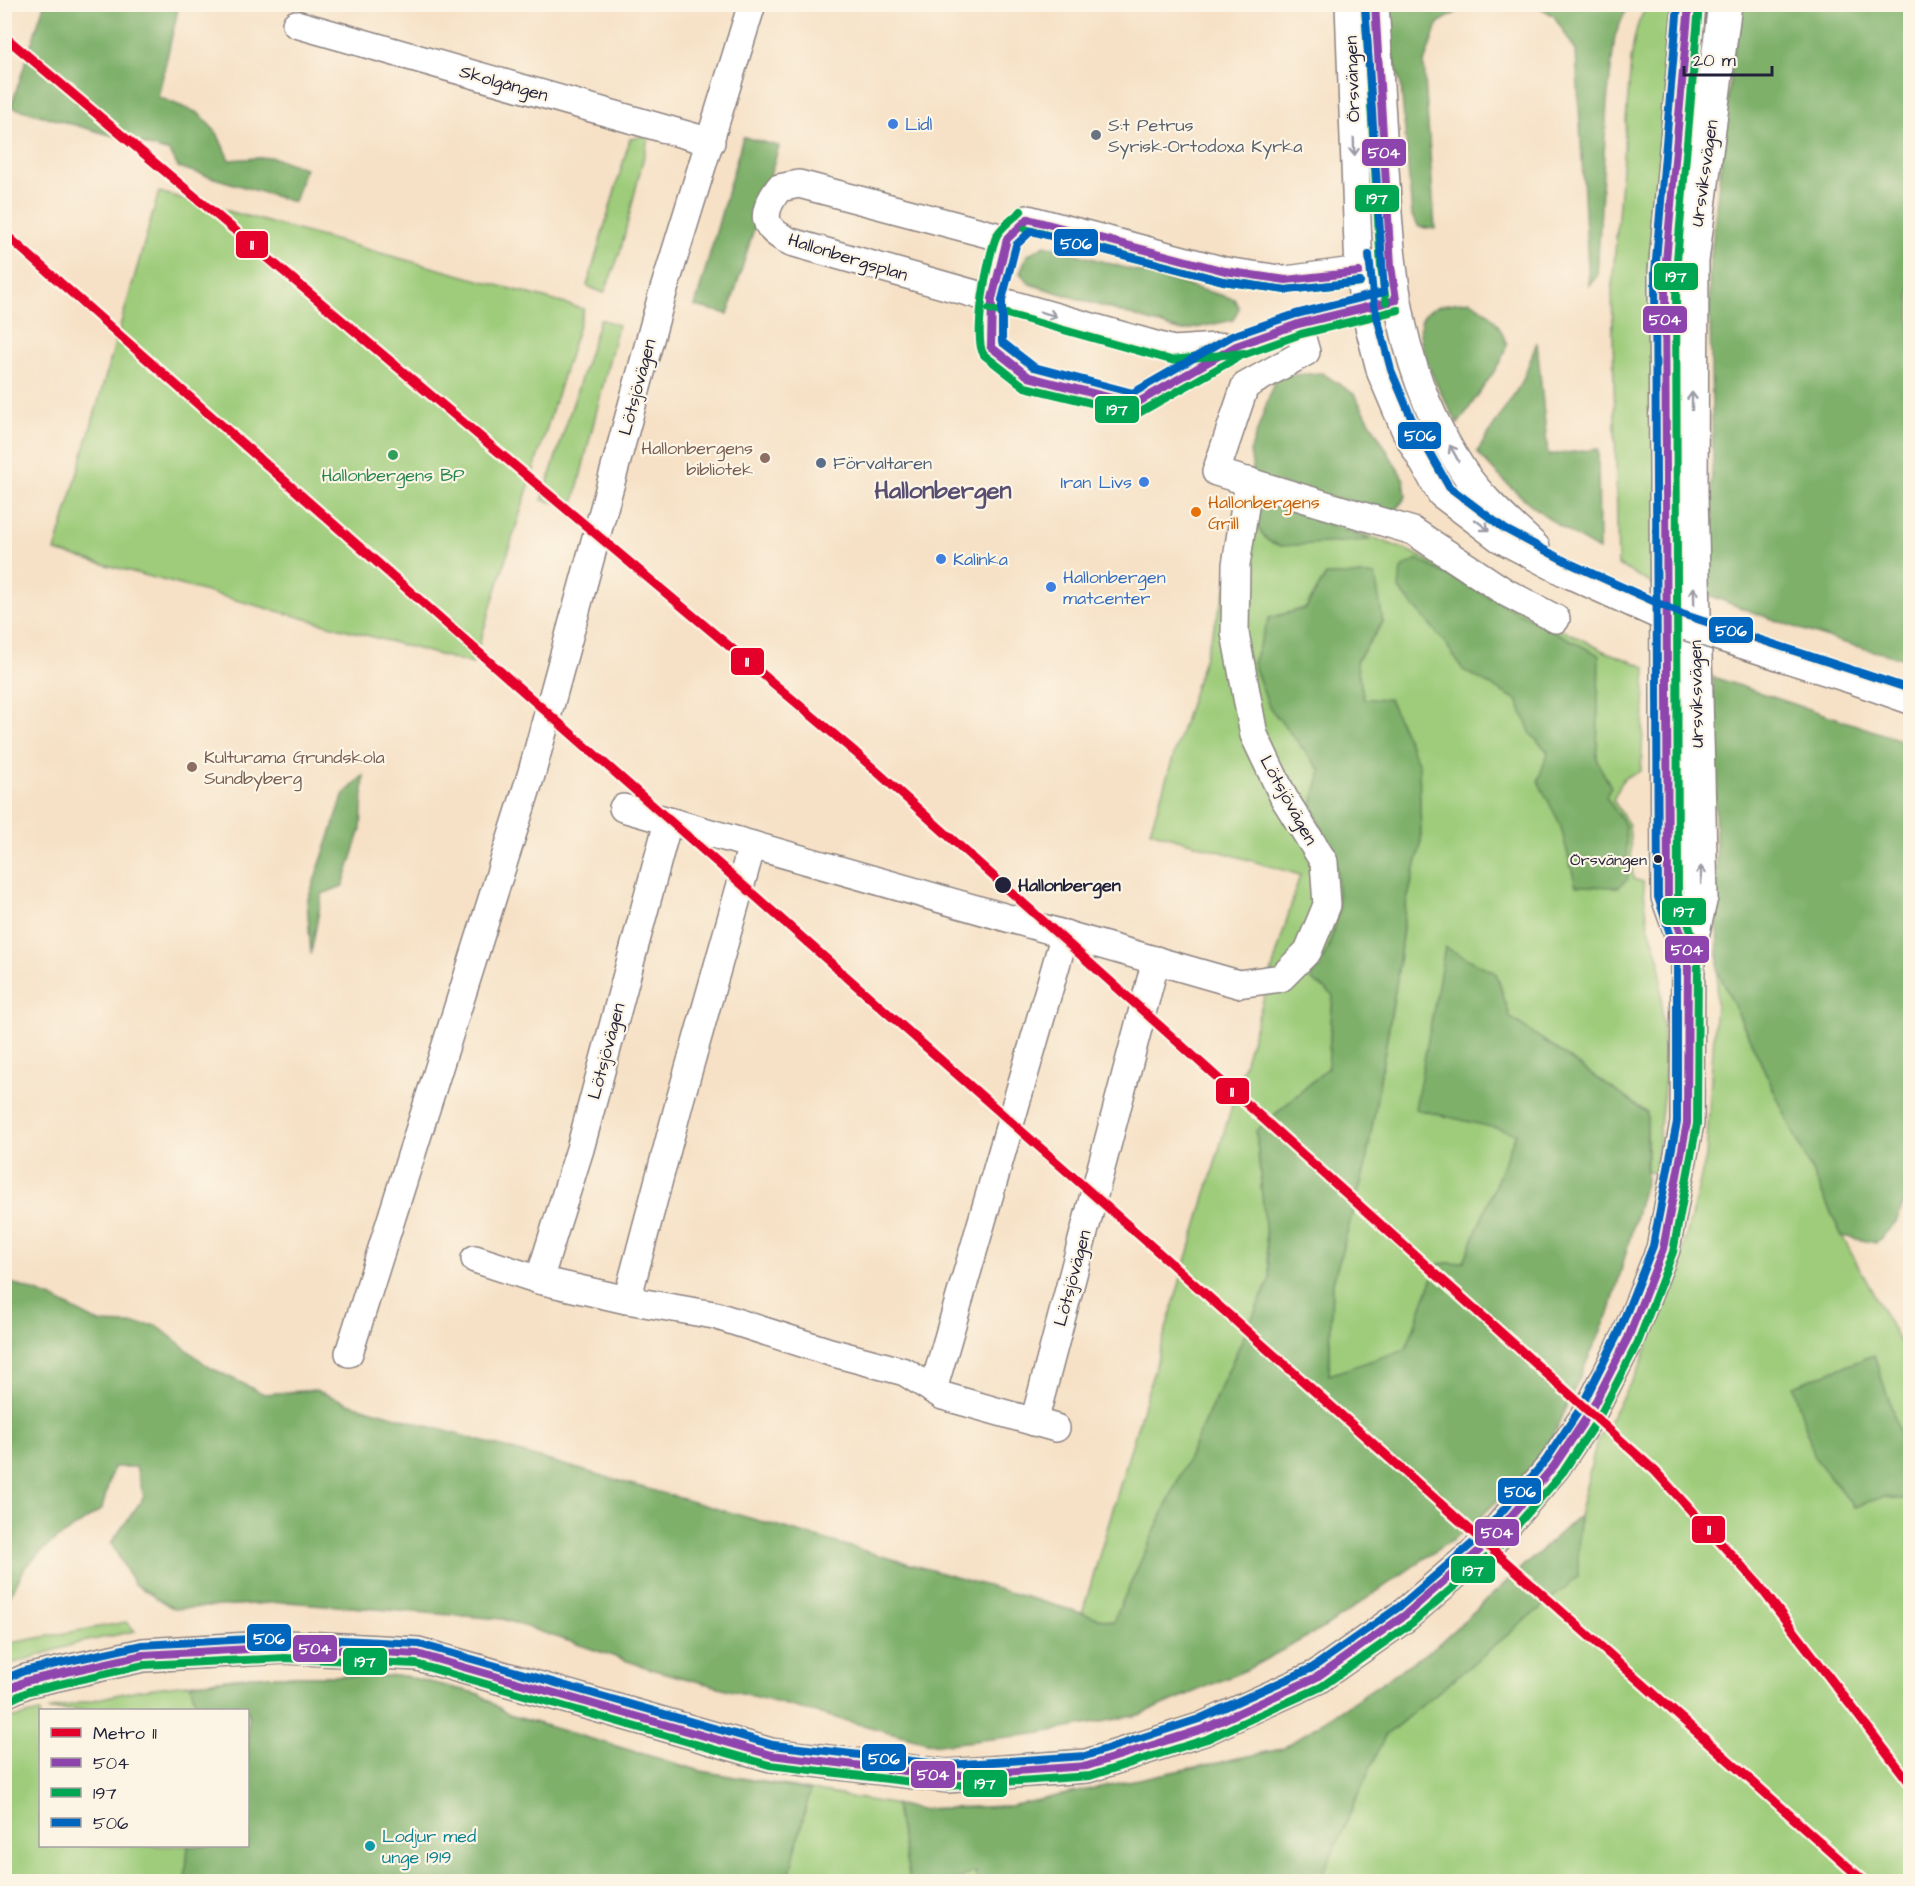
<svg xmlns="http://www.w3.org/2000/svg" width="1915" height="1886" viewBox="0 0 1915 1886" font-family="'Architects Daughter',sans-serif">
  <rect width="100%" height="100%" fill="#fcf5e5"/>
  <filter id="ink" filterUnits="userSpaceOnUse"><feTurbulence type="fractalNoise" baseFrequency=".0167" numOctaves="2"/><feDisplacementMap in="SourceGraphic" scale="12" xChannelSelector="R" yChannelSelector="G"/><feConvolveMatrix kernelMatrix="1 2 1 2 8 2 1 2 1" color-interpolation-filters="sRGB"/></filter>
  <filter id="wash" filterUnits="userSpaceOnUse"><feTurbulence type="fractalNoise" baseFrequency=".008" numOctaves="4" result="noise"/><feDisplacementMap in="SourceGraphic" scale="24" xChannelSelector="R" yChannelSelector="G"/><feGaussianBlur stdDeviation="1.35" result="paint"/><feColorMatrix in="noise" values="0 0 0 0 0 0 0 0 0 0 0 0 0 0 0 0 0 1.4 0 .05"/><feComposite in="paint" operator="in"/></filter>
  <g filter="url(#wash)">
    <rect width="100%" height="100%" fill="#f6e1c6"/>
    <g fill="#9ecc7a" stroke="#60775a" stroke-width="1.5">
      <path d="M 1649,5 L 1671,5 L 1656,586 L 1618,565 L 1612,288 L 1631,61 C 1634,41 1635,21 1649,5 Z"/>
      <path d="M 649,135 L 620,253 L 604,293 L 587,286 L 630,139 Z"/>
      <path d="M 159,192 L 584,309 L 473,664 L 55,551 Z"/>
      <path d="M 600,319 L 618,325 L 573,506 L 542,500 Z"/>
      <path d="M 1256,493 L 1414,553 L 1604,651 L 1646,667 L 1641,771 L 1624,778 L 1613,800 L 1629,825 L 1633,879 L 1643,882 L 1648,925 L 1660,961 L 1665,1079 L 1655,1173 L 1647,1172 L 1647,1113 L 1510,1017 L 1496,973 L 1516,1133 L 1464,1262 L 1438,1264 L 1406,1349 L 1329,1376 L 1332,1286 L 1365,1168 L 1397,979 L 1405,909 L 1421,844 L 1419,765 L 1364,699 L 1356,662 L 1383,622 L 1326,575 L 1306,608 L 1269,618 L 1321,771 L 1312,805 L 1336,861 L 1339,911 L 1328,949 L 1311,979 L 1333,994 L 1328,1068 L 1256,1131 L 1270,1279 L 1113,1622 L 1082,1614 L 1300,875 L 1150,831 Z"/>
      <path d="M 1718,971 L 1842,1236 L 1910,1361 L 1910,1881 L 5,1881 L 4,1720 L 40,1712 L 40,1846 L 248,1846 L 248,1710 L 48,1710 L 138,1690 L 251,1676 L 404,1676 L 479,1694 L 509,1715 L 701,1771 L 920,1809 L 1010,1806 L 1282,1749 L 1435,1647 L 1579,1516 L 1596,1444 L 1640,1366 L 1679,1265 L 1706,1157 Z"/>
      <path d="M 126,1622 L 135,1631 L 78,1643 L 5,1666 L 5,1644 Z"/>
    </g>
    <g fill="#7eb06a" stroke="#506952" stroke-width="1.5">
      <path d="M 44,5 L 179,5 L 158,97 L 198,113 L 217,133 L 229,160 L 271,157 L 305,168 L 294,202 L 178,167 L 170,152 L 11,107 Z"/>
      <path d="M 1390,5 L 1469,5 L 1438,23 L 1424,63 L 1435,229 L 1419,227 L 1412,216 L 1401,84 L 1390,46 Z"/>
      <path d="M 1536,5 L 1628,5 L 1615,36 L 1607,103 L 1597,276 L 1589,286 L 1576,51 L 1554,16 Z"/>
      <path d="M 1744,5 L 1910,5 L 1910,660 C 1839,644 1772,621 1704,593 L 1713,457 L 1709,274 L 1733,50 Z"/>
      <path d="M 743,137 L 779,146 L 728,314 L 695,306 Z"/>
      <path d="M 1045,245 L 1234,299 L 1239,308 L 1233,320 L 1182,331 L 1030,284 L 1020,273 L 1027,255 Z"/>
      <path d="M 1470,301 C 1491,312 1499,323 1507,345 L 1500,363 L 1458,424 C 1446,402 1400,328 1430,310 C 1442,303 1457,303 1470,301 Z"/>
      <path d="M 1537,342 L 1548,455 L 1598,449 L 1599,550 C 1553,525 1511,492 1477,452 L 1522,382 Z"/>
      <path d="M 1322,373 L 1354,394 L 1404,480 L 1406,496 L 1396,511 L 1319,495 L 1254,476 L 1250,452 L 1276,376 Z"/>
      <path d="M 1274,505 L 1371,540 L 1281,546 L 1268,541 L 1254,523 L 1259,507 Z"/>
      <path d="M 1417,559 L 1599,655 L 1597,761 L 1611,787 L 1606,797 L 1625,825 L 1628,879 L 1619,887 L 1576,886 L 1560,824 L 1538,781 L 1548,752 L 1531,734 L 1517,700 L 1463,670 L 1444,641 L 1399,589 L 1401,569 Z"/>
      <path d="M 1326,575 L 1375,575 L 1383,622 L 1356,662 L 1364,699 L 1389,699 L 1419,765 L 1421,844 L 1405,909 L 1397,979 L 1365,1168 L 1332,1286 L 1329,1375 L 1406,1349 L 1438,1264 L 1464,1262 L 1516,1133 L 1415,1109 L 1445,947 L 1496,973 L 1510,1017 L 1647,1113 L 1646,1179 L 1610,1311 L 1543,1457 L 1470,1527 L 1327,1626 L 1246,1670 L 1139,1715 L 1035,1734 L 938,1745 L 654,1670 L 503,1619 L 287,1602 L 174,1609 L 134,1584 L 111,1543 L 144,1497 L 136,1467 L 113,1467 L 102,1509 L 50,1544 L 26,1566 L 5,1605 L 4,1280 L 52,1298 L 100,1323 L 156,1325 L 209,1367 L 264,1394 L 315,1390 L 348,1403 L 1113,1622 L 1270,1279 L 1256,1131 L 1328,1068 L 1333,995 L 1311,979 L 1328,949 L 1339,911 L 1336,861 L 1312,805 L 1321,771 L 1269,707 L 1253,663 L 1269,618 L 1306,608 Z"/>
      <path d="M 1713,677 L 1910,743 L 1910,1188 L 1896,1222 L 1876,1243 L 1842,1236 L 1718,971 Z"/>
      <path d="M 364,775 L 361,829 L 343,886 L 322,894 L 311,954 L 307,902 L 344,794 Z"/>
      <path d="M 1874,1355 C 1888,1401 1911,1452 1910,1500 L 1883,1497 L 1854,1507 L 1815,1458 L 1793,1386 Z"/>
      <path d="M 1579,1516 L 1578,1577 L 1385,1736 L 1320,1881 L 976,1882 L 976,1872 L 952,1881 L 910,1881 L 895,1805 L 920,1809 L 1010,1806 L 1282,1749 L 1435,1647 Z"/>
      <path d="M 252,1676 L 404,1676 L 479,1694 L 509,1715 L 701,1771 L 810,1791 L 788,1881 L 185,1881 L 188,1846 L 248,1846 L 248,1710 L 198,1710 L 190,1684 Z"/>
    </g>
  </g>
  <g filter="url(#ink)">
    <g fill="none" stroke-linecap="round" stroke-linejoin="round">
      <defs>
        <g id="minor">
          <path d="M 1349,4 L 1359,272 L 1364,307 L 1381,373 L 1406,432 L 1441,494 L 1499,538 L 1564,572"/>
          <path d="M 1375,4 C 1378,59 1382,113 1385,168 C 1392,282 1399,373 1464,472 C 1483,500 1512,524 1536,547"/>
          <path d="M 296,24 L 711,142"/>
          <path d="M 1007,239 L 799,184 L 779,188 C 760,214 761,228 791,242 L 1173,350 L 1232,346"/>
          <path d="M 1391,266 L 1286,280 L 1225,271 L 1028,219 L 1007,239 L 992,299 L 991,347 L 1029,377 L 1135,404 L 1236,346 L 1298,324 L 1396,300"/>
          <path d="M 1298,324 L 1306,352 L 1245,386 L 1216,472 L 1413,531 L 1505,592 L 1556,619"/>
          <path d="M 1856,681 L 1910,700"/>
          <path d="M 623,808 L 1238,984 L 1281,978 L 1308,951 L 1327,905 L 1324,862 L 1284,798 L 1254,735 L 1235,633 L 1236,565 L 1249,481"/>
          <path d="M 475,1259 L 539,1280 L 627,1300 L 714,1315 L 830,1352 L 905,1372 L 943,1396 L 1056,1428"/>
          <path d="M 539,1280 L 580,1149 L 668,822"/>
          <path d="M 627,1300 L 680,1100 L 752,845"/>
          <path d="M 349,1353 L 532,772 L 661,299 L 752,4"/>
          <path d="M 933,1390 L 1065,934"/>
          <path d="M 1034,1422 L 1156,960"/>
        </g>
        <g id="tertiary">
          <path d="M 1688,953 L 1668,897 L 1665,272 L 1689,4"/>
          <path d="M 4,1691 L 26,1681 L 143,1655 L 285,1647 L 418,1654 L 771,1755 L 947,1776 L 1087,1766 L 1203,1729 L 1317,1677 L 1405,1615 L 1488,1543 L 1554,1466 L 1589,1414 L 1628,1338 L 1663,1249 L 1687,1123 L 1688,953 L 1701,897 L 1691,494 L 1692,261 L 1725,4"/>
        </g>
      </defs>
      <use href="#minor" stroke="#8c8280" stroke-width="30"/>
      <use href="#tertiary" stroke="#8c8280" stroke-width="36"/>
      <use href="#minor" stroke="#fff" stroke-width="27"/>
      <use href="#tertiary" stroke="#fff" stroke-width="33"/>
      <defs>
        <path id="minor-bridge" d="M 1564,572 L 1678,624 L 1856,681"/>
      </defs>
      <use href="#minor-bridge" stroke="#8c8280" stroke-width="30" stroke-linecap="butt"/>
      <use href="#minor-bridge" stroke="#fff" stroke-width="27"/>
      <defs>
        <g id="bus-1">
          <path d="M 1375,4 L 1391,266 L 1396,300"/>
          <path d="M 1028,219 L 1225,271 L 1286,280 L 1359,272"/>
          <path d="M 991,347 L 1029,377 L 1135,404 L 1236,346 L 1298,324 L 1396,300"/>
          <path d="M 991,347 L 992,299 L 1007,239 L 1028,219"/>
          <path d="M 4,1691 L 26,1681 L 143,1655 L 285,1647 L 418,1654 L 771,1755 L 947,1776 L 1087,1766 L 1203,1729 L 1317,1677 L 1405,1615 L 1488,1543 L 1554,1466 L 1589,1414 L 1628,1338 L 1663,1249 L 1687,1123 L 1688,953 L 1668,897 L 1665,272 L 1689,4"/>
        </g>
        <g id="bus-2">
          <path d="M 1365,5 L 1381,267 L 1386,302"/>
          <path d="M 1021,211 C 1014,218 1002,226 997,235 C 988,253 972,340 984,355 L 1025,387 L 1137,414 L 1240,356 L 1301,334 L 1398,310"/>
          <path d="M 1025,229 L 1223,281 L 1286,290 L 1360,282"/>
          <path d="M 989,309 L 1171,360 L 1244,353"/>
          <path d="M 8,1701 L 29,1691 L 144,1665 L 285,1658 L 416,1664 L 769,1765 L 947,1786 L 1090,1776 L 1207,1739 L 1321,1687 L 1412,1623 L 1496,1550 L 1563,1472 L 1598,1419 L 1638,1342 L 1673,1252 L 1697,1124 L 1698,952 L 1678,895 L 1676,272 L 1699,5"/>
        </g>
        <g id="bus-3">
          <path d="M 1369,255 L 1374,305 L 1391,370 L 1415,427 L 1449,487 L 1505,529 L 1569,563 L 1682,614 L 1910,689"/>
          <path d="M 1360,282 L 1286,290 L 1223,281 L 1031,231 L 1016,245 L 1002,300 L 1002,342 L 1034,367 L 1133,393 L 1232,336 L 1296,314 L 1384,292 L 1365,5"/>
          <path d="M 4,1679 L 24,1671 L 142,1645 L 284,1637 L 419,1644 L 773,1745 L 947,1765 L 1085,1756 L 1199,1719 L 1312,1668 L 1399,1607 L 1481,1536 L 1546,1460 L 1580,1409 L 1618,1334 L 1653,1246 L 1677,1122 L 1677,955 L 1658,897 L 1655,272 L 1678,4"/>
        </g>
      </defs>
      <use href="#bus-1" stroke="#fcf5e5" stroke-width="12"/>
      <use href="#bus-2" stroke="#fcf5e5" stroke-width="12"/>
      <use href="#bus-3" stroke="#fcf5e5" stroke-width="12"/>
      <use href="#bus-1" stroke="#8e44ad" stroke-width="8"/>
      <use href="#bus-2" stroke="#00a651" stroke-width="8"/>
      <use href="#bus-3" stroke="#0065bd" stroke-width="8"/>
      <defs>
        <g id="metro-1">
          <path d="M 4,36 L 855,752 L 1655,1471 L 1758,1584 L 1910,1783"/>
          <path d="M 4,233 L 1156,1250 L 1865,1882"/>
        </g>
      </defs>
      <use href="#metro-1" stroke="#fcf5e5" stroke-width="14"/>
      <use href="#metro-1" stroke="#e4002b" stroke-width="9"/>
    </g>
    <defs><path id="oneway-shaft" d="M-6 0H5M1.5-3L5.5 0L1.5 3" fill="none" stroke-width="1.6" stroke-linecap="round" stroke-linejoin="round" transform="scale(1.5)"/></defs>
    <g stroke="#9c9ca7">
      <use href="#oneway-shaft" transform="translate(1354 147) rotate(88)"/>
      <use href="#oneway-shaft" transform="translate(1048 314) rotate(15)"/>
      <use href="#oneway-shaft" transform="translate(1692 401) rotate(-90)"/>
      <use href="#oneway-shaft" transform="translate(1454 453) rotate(-119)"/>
      <use href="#oneway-shaft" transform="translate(1482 525) rotate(38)"/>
      <use href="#oneway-shaft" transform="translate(1694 596) rotate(-91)"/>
      <use href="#oneway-shaft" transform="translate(1701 875) rotate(-91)"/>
    </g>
  </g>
  <g fill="#3f7fe0" stroke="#fcf5e5" stroke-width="2">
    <circle cx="893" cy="124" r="6"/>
    <circle cx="1144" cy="482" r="6"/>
    <circle cx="941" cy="559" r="6"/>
    <circle cx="1051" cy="587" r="6"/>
  </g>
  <circle fill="#6b7280" stroke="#fcf5e5" stroke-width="2" cx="1096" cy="135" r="6"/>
  <circle fill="#2e9e5b" stroke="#fcf5e5" stroke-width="2" cx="393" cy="455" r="6"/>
  <g fill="#8d6e63" stroke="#fcf5e5" stroke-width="2">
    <circle cx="765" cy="458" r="6"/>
    <circle cx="192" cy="767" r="6"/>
  </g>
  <circle fill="#5c6f8a" stroke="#fcf5e5" stroke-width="2" cx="821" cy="463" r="6"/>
  <circle fill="#e8710a" stroke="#fcf5e5" stroke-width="2" cx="1196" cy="512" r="6"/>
  <g fill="#22223b" stroke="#fcf5e5" stroke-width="2">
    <circle cx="1658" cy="859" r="5"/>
    <circle cx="1003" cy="885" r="9"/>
  </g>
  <circle fill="#0f9aa8" stroke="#fcf5e5" stroke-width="2" cx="370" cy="1846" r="6"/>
  <g text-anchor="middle" stroke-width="4.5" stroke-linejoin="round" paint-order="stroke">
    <g font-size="16" fill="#22223b" stroke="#fcf5e5" text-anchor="end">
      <text x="1647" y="865">Örsvängen</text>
    </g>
    <g font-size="18" fill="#22223b" stroke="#fcf5e5">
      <text transform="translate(1352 79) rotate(-92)" y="6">Örsvängen</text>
      <text transform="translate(504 83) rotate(16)" y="6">Skolgången</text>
      <text transform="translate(1704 173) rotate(-82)" y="6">Ursviksvägen</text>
      <text transform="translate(848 257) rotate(17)" y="6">Hallonbergsplan</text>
      <text transform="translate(637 387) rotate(-75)" y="6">Lötsjövägen</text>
      <text transform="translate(1696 694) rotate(-91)" y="6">Ursviksvägen</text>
      <text transform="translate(1289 800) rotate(61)" y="6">Lötsjövägen</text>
      <text transform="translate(606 1051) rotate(-75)" y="6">Lötsjövägen</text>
      <text transform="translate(1072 1278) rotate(-75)" y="6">Lötsjövägen</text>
    </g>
    <g font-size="18" fill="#366cbe" stroke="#fcf5e5" text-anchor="start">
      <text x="905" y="130">Lidl</text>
      <text x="1132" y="488" text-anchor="end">Iran Livs</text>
      <text x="953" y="565">Kalinka</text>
      <text x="1063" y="583">Hallonbergen<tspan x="1063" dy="21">matcenter</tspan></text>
    </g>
    <g font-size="18" fill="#5b616d" stroke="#fcf5e5" text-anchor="start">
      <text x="1108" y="131">S:t Petrus<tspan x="1108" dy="21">Syrisk-Ortodoxa Kyrka</tspan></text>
    </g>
    <g font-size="18" fill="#785e54" stroke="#fcf5e5" text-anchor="end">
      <text x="753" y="454">Hallonbergens<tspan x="753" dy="21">bibliotek</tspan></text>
      <text x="204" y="763" text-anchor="start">Kulturama Grundskola<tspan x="204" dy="21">Sundbyberg</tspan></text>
    </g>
    <g font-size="18" fill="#4e5e75" stroke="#fcf5e5" text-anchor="start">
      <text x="833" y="469">Förvaltaren</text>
    </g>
    <g font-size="18" fill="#27864d" stroke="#fcf5e5">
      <text x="393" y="481">Hallonbergens BP</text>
    </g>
    <g font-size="18" fill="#c56008" stroke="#fcf5e5" text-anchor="start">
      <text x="1208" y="508">Hallonbergens<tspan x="1208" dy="21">Grill</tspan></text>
    </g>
    <g font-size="18" font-weight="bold" fill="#22223b" stroke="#fcf5e5" text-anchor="start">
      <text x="1018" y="891">Hallonbergen</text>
    </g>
    <g font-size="18" fill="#0d838f" stroke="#fcf5e5" text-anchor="start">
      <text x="382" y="1842">Lodjur med<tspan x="382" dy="21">unge 1919</tspan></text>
    </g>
    <g font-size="24" font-weight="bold" fill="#584e72" stroke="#fcf5e5">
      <text x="943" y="498">Hallonbergen</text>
    </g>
  </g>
  <g stroke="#fcf5e5" stroke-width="2">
    <rect x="1361" y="138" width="46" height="29" rx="6" fill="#8e44ad"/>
    <rect x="1354" y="184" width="46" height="29" rx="6" fill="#00a651"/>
    <rect x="1053" y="228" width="46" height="29" rx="6" fill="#0065bd"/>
    <rect x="235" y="230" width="34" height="29" rx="6" fill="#e4002b"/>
    <rect x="1653" y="262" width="46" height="29" rx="6" fill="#00a651"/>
    <rect x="1642" y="305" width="46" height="29" rx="6" fill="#8e44ad"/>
    <rect x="1094" y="395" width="46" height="29" rx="6" fill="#00a651"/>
    <rect x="1397" y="421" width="45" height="29" rx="6" fill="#0065bd"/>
    <rect x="1708" y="616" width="46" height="28" rx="6" fill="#0065bd"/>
    <rect x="730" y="647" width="35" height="29" rx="6" fill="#e4002b"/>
    <rect x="1661" y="897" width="46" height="29" rx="6" fill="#00a651"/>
    <rect x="1664" y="935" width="46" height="29" rx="6" fill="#8e44ad"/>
    <rect x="1215" y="1077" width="35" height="28" rx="6" fill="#e4002b"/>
    <rect x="1497" y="1477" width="45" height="28" rx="6" fill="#0065bd"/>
    <rect x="1691" y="1515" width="35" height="29" rx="6" fill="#e4002b"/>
    <rect x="1474" y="1518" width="46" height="29" rx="6" fill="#8e44ad"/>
    <rect x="1450" y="1555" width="46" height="29" rx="6" fill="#00a651"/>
    <rect x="246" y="1623" width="46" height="29" rx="6" fill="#0065bd"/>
    <rect x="292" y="1634" width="46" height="29" rx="6" fill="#8e44ad"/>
    <rect x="342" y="1647" width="46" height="29" rx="6" fill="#00a651"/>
    <rect x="861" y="1743" width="46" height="29" rx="6" fill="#0065bd"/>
    <rect x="910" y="1760" width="46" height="29" rx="6" fill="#8e44ad"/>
    <rect x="962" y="1769" width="46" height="29" rx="6" fill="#00a651"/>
  </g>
  <g font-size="16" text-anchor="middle" font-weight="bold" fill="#fff">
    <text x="1384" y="158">504</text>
    <text x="1377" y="204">197</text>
    <text x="1076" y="249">506</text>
    <text x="252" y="250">11</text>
    <text x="1676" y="282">197</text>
    <text x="1665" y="325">504</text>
    <text x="1117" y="415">197</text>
    <text x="1420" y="441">506</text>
    <text x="1731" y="636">506</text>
    <text x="747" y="667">11</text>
    <text x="1684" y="917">197</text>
    <text x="1687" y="955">504</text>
    <text x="1232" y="1097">11</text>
    <text x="1520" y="1497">506</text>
    <text x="1709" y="1535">11</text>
    <text x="1497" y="1538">504</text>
    <text x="1473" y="1576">197</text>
    <text x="269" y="1644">506</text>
    <text x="315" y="1654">504</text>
    <text x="365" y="1667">197</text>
    <text x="884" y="1764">506</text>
    <text x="933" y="1780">504</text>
    <text x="985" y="1789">197</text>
  </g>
  <rect width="1915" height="1886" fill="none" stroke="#fcf5e5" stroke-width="24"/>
  <rect x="39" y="1709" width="210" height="138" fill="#fcf5e5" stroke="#a5a1a1" stroke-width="1.5"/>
  <rect x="51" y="1728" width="30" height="9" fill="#e4002b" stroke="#a5a1a1" stroke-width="1.5"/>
  <text x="93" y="1739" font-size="18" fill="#22223b">Metro 11</text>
  <rect x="51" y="1758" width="30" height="9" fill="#8e44ad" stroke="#a5a1a1" stroke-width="1.5"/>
  <text x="93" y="1769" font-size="18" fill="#22223b">504</text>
  <rect x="51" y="1788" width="30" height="9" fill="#00a651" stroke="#a5a1a1" stroke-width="1.5"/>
  <text x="93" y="1799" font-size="18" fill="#22223b">197</text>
  <rect x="51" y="1818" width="30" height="9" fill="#0065bd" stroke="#a5a1a1" stroke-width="1.5"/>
  <text x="93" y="1829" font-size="18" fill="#22223b">506</text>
  <path d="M1684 66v9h88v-9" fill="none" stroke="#22223b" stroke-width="3"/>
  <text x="1693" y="66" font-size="18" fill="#22223b" stroke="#fcf5e5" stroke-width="4.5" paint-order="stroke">20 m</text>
</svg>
